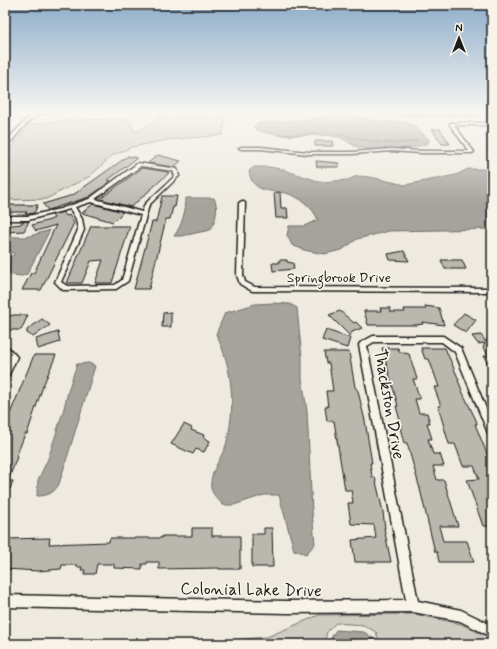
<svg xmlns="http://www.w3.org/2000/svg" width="497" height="649" viewBox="0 0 497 649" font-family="Mynerve,sans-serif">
  <rect width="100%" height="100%" fill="#eeeae0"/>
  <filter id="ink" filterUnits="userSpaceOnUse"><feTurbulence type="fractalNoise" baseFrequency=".025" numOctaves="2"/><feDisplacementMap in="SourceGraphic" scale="8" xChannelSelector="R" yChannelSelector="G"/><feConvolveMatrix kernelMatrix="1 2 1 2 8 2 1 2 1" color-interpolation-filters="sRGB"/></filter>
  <g filter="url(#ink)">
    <g fill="#cfccc3" stroke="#767470">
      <path d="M 163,113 L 195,113 L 207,117 L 226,118 L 222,135 L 166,140 L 132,147 L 113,155 L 90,176 L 46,199 L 5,200 L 5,156 L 29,125 L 72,120 L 128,119 L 136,132 L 152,123 Z"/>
      <path d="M 414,614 L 461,624 L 492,639 L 492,644 L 380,644 L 376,632 L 363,625 L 336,623 L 327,632 L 324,644 L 187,644 L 267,637 L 319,615 Z"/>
    </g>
    <g fill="#a6a39d" stroke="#6f6d69">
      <path d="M 330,113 L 346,113 L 375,121 L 404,122 L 417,127 L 421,134 L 416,141 C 393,144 372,142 349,137 C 346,136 343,134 341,134 C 320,130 268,141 253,127 L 258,123 L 312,119 Z"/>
      <path d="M 381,113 L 478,113 L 479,116 L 406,116 Z"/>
      <path d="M 421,132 L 429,140 L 428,143 C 417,150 367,152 355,146 C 347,142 343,137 333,136 C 315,133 296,137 277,135 L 340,135 L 379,143 L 397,144 L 418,141 L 423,135 Z"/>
      <path d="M 254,167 L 270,167 L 284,170 L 321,182 L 348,180 L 357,176 L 370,177 L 405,185 L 456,175 L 468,169 L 484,169 L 492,172 L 492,229 L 389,231 L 357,239 L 342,250 L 324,254 L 304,250 L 292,245 L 287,235 L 289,226 L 304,226 L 318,220 C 313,207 299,196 285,193 C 269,190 252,193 249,171 Z"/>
      <path d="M 186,198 L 214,198 C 219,208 216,221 210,230 L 182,236 L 174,236 C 182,226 186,210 186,198 Z"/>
      <path d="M 50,230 L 27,274 L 22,276 L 5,274 L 5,260 L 15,254 L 5,248 L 5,237 L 26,237 Z"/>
      <path d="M 273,303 L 290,304 L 297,308 L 302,358 L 302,379 L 307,411 L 312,512 L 315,544 L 306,554 L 294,550 L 279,495 L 264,495 L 234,505 L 223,505 C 217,498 209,492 211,482 C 212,469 222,457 226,445 C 236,409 233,368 216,334 L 225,313 L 255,304 Z"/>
      <path d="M 89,363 L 95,366 L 59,484 C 54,493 48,496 37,496 L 38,480 L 48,459 L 63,412 L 69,388 L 77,364 Z"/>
      <path d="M 336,630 L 364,632 L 373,638 L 374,644 L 330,644 L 331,638 Z"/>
    </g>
    <g fill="#bab7af" stroke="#1c1c1c">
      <path d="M 432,129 L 440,129 L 450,144 L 442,144 Z"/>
      <path d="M 315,141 L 332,141 L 333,146 L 315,146 Z"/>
      <path d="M 158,155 L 181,161 L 174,167 L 148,163 Z"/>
      <path d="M 128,156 L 137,158 L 108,180 L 111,181 L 89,197 L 48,210 L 43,204 L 73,195 Z"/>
      <path d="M 316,161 L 339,163 L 339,167 L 317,167 Z"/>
      <path d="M 142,168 L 168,172 L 167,173 L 169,173 L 131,207 L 100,199 Z"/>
      <path d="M 280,192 L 281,208 L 287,208 L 288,218 L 276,218 L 274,193 Z"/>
      <path d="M 162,196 L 177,196 L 175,207 L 173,207 L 170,219 L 166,219 L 149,289 L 134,289 L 152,222 L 156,222 Z"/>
      <path d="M 93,204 L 123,212 L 113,222 L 82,213 Z"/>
      <path d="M 5,205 L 38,205 L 34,213 L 28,214 L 25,214 L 27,212 L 5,212 Z"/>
      <path d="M 63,212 L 66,216 L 69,215 L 74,223 L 41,290 L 22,290 L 31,273 L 34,273 L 56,225 L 36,231 L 32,225 L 50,220 L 54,218 L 52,215 Z"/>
      <path d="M 29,221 L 24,231 L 5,232 L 5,226 L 21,224 L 22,222 Z"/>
      <path d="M 91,226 L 130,226 L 112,283 L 95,283 L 103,260 L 91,261 L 82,283 L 67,283 Z"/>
      <path d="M 404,251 L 409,261 L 390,260 L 388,254 Z"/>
      <path d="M 279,260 L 287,260 L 287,262 L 293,263 L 294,269 L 273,271 L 272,263 L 279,263 Z"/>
      <path d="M 441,260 L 462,260 L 466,269 L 445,269 Z"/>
      <path d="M 425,306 L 439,308 L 444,325 L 422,322 L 423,324 L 416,325 L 368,325 L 364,311 L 381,311 L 380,308 L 390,308 L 391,312 L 405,312 L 404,309 L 426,309 Z"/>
      <path d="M 340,311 L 354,323 L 356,322 L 362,328 L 352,332 L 350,336 L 329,315 Z"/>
      <path d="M 171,312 L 171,327 L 162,327 L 163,313 Z"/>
      <path d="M 464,313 L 476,320 L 466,333 L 453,325 Z"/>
      <path d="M 14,315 L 28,315 L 21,330 L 5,330 L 5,317 Z"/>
      <path d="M 42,319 L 50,325 L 33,337 L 27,333 L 27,330 Z"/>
      <path d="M 326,330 L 350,338 L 347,348 L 322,340 Z"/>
      <path d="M 492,330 L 492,374 L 484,356 L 489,356 L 483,348 L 485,343 L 478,344 L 472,336 L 481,335 L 486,342 Z"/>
      <path d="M 58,332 L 60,342 L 38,349 L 36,339 Z"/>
      <path d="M 382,348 L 398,348 L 399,352 L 409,354 L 417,379 L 413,379 L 420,399 L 415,399 L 419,413 L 427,413 L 430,423 L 427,423 L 432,439 L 428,439 L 433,454 L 440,454 L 444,466 L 433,466 L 437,480 L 444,480 L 458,526 L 439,526 L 443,541 L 467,541 L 474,562 L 439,562 L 437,552 L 435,552 L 420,489 L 407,443 L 404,443 L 402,435 L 400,428 L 402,428 L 396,406 L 398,406 Z"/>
      <path d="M 421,348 L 445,348 L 459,380 L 458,380 L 463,393 L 476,420 L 477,424 L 475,424 L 487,454 L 489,454 L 492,461 L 492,526 L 483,526 L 467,480 L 479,479 L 474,466 L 463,466 L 455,444 L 449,444 L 438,406 L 441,406 L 434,387 L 439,387 L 429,359 L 425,359 Z"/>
      <path d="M 324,352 L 349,352 L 355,387 L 358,391 L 365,421 L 372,463 L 370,463 L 372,477 L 375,477 L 383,512 L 385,528 L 384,528 L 391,562 L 355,562 L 352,540 L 376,538 L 374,525 L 351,524 L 348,503 L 353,503 L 351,490 L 345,490 L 334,421 L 327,421 L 325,407 L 328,407 L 326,391 L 333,391 L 329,363 L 326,363 Z"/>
      <path d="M 34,355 L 56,355 L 43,386 L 27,434 L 25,434 L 16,457 L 17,457 L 8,481 L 13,481 L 10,489 L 5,489 L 5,426 Z"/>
      <path d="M 184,424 L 192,428 L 191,430 L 204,435 L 203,437 L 210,441 L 204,452 L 196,449 L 193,454 L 171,444 Z"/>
      <path d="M 192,528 L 212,528 L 212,536 L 240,536 L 240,569 L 219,569 L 219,568 L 159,569 L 159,562 L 147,562 L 147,564 L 142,564 L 142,569 L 114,568 L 114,564 L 97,564 L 95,574 L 84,574 L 85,570 L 81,570 L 82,567 L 77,567 L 77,565 L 62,565 L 61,569 L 38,571 L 5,569 L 5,539 L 50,538 L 49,544 L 109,542 L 110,538 L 162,538 L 162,536 L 192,536 Z"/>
      <path d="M 264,528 L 272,528 L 273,567 L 252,567 L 252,534 L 264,534 Z"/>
    </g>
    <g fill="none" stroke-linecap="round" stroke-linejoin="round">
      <defs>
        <g id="street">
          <path d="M 32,113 L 48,113 C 45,114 41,113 39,115 C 25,120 17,139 5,146 L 5,142 L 25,121 L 34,114 Z"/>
          <path d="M 450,123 L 492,123 L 492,125 L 454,125 L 474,152 L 472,153 L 421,153 L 391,151 L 352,154 L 308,154 L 260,149 L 241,149 L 239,148 L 241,147 L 260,147 L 308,152 L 352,152 L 391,149 L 421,151 L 469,151 L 450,125 Z"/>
          <path d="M 138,163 L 177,169 L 179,176 L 149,205 L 128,281 L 116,289 L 63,290 L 55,282 L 78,230 L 76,219 L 70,209 L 28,220 L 5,220 L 5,216 L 28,216 L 60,209 L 89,199 ZM 141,166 L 173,171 L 175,176 L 145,204 L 142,212 L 95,199 ZM 91,202 L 141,215 L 122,280 L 115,285 L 67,286 L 61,282 L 84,230 L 82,219 L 75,207 Z"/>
          <path d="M 242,201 L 245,203 L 243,275 L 245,282 L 255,287 L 492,288 L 492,292 L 252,291 L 240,284 L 237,275 L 239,203 Z"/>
          <path d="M 373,336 L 443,336 L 461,348 L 492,423 L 492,437 L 489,436 L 488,433 L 455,352 L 442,342 L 374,342 L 367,346 L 418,601 L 461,610 L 492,625 L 492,637 L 460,621 L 413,612 L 287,613 L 5,607 L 5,595 L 287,601 L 406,600 L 359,345 L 360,343 Z"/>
          <path d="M 5,346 L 8,347 L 17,357 L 8,377 L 5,378 L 5,366 L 9,358 L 5,354 Z"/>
        </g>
      </defs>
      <use href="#street" stroke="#1c1c1c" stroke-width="3"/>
      <use href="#street" fill="#f7f3e8" fill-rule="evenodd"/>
    </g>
  </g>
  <linearGradient id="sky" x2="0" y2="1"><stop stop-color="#8dadca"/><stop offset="0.55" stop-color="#f7f6f1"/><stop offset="1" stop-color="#f7f6f1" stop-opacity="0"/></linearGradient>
  <rect width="497" height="204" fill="url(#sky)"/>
  <g text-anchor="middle" stroke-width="3.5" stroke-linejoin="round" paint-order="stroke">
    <g font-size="14" fill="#1c1c1c" stroke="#f7f3e8">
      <text x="339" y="282">Springbrook Drive</text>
    </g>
    <g font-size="17" fill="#1c1c1c" stroke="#f7f3e8">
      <text transform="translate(390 404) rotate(80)" y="6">Thackston Drive</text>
      <text transform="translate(251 589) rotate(1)" y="6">Colonial Lake Drive</text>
    </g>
  </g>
  <rect width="497" height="649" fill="none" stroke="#f7f3e8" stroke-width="20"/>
  <rect x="10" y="10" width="477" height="629" fill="none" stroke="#1c1c1c" stroke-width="1.5" filter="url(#ink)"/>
  <g transform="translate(459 38)" stroke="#f7f3e8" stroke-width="3" paint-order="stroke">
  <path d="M0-3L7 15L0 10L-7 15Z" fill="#1c1c1c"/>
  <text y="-6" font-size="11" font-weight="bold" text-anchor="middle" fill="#1c1c1c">N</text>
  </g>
</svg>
